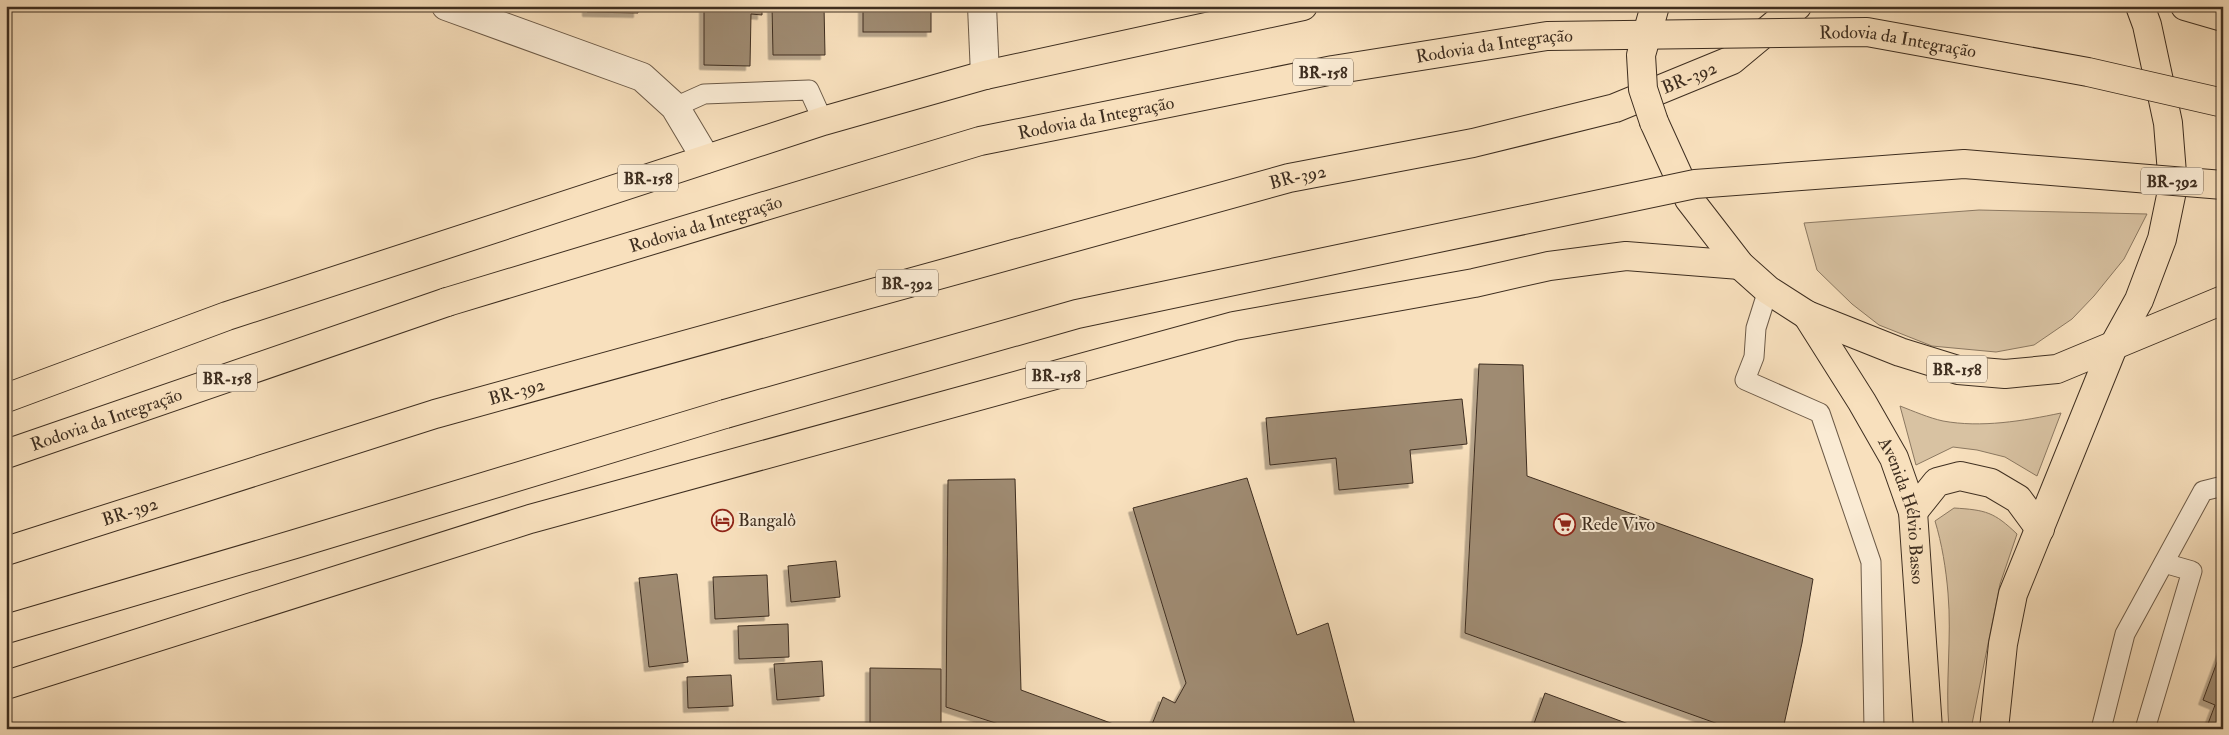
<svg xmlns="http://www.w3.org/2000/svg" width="2229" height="735" viewBox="0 0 2229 735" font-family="'IM FELL Double Pica',serif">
  <defs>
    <filter id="shadow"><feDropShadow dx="-4.5" dy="4.5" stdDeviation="0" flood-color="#0004"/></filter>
  </defs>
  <rect width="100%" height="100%" fill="#f8e0bd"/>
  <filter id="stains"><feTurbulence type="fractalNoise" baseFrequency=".004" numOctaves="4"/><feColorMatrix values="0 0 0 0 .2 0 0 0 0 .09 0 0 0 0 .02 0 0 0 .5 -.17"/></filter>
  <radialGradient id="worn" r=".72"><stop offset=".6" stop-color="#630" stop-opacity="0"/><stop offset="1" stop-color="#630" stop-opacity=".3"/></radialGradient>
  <g fill="#d8c2a2" stroke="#8b7861">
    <path d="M 1979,210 L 2147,214 L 2124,259 L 2094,296 L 2072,319 L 2034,345 L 1996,352 L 1932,346 L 1879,325 L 1852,304 L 1817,270 L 1804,223 Z"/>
    <path d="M 1900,406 C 1913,411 1929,418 1943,421 C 1981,428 2023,421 2061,413 L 2037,476 L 2005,457 L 1977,450 L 1953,447 L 1916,465 Z"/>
    <path d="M 1954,508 C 1986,510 1994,512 2017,534 L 2000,584 L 1971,729 L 1949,729 C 1945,684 1952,638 1948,593 C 1946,569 1942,544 1935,521 Z"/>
  </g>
  <g fill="#9f8b72" stroke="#3e2e20" filter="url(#shadow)">
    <path d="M 587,6 L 638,6 L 638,13 L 587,12 Z"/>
    <path d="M 704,6 L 762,6 L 762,15 L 751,14 L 750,66 L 704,65 Z"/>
    <path d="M 772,6 L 824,6 L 825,55 L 773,55 Z"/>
    <rect x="863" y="6" width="68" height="26"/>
    <path d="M 1479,364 L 1523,365 L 1527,476 L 1813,579 L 1802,643 L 1783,729 L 1732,729 L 1465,633 Z"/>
    <path d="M 1462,399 L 1467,444 L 1410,450 L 1413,483 L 1339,490 L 1336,458 L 1270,465 L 1266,418 Z"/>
    <path d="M 1247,478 L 1297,635 L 1328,623 L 1356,729 L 1151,727 L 1163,697 L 1175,703 L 1186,683 L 1133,508 Z"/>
    <path d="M 1015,479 L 1021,690 L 1127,729 L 1014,729 L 946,707 L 948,480 Z"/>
    <path d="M 836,561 L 840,597 L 791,602 L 788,566 Z"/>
    <path d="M 677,574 L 688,662 L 649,667 L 639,578 Z"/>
    <path d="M 767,575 L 769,616 L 715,619 L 713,577 Z"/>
    <path d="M 788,624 L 789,657 L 739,659 L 738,626 Z"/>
    <path d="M 2223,646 L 2223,729 L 2206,729 L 2215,705 L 2203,700 Z"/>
    <path d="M 822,661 L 824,696 L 777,700 L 774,664 Z"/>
    <path d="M 870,668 L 941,669 L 941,723 L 870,723 Z"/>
    <path d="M 731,675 L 733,706 L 688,708 L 687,677 Z"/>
    <path d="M 1545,693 L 1642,729 L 1532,729 Z"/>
  </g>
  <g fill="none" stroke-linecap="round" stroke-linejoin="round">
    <defs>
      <g id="lane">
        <path d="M 675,107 L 704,94 L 809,90 L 823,121"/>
        <path d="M 1768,290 L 1756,328 L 1754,357 L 1745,380 L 1820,413 L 1871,562 L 1874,729"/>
        <path d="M 2101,729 L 2125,634 L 2203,491 L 2223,486"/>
        <path d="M 2145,729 L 2192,571 L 2164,563"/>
      </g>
      <g id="street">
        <path d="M 446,6 L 642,77 L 675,107 L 706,159"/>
        <path d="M 982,6 L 985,75"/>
      </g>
      <g id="primary">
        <path id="s1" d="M 1807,315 L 1862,402 L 1894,458 L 1913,512 L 1928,729"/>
        <path d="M 1913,512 L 1937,482 L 1960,476 L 1991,483 L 2018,499 L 2040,529"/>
        <path d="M 1994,729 L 2003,644 L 2013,594 L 2113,347"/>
      </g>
      <g id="highway">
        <path d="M 2185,6 L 2223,17"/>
        <path d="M 1654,122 L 1689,199 L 1740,265 L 1768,290 L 1807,315 L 1900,352 L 1958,370 L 2005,374 L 2057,369 L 2223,300"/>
        <path d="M 2113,347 L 2139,300 L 2162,239 L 2173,186 L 2168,123 L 2147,25 L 2140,6"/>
        <path d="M 6,398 L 227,316 L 823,121 L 985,75 L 1303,6"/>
        <path id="s2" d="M 6,454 L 447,302"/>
        <path id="s3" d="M 6,551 L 435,414 L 1289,178 L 1473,143 L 1615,108 L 1732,60 L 1797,6"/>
        <path d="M 6,629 L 295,544 L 725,414"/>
        <path d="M 6,685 L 530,519 L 1234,326 L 1474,283 L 1549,266 L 1626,256 L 1740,265"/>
      </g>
    </defs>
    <use href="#lane" stroke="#6c5a47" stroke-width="21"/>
    <use href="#street" stroke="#6c5a47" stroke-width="30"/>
    <use href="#primary" stroke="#3e2e20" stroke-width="30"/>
    <use href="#highway" stroke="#3e2e20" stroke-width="30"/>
    <use href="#lane" stroke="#faebd4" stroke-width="19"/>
    <use href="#street" stroke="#faebd4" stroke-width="28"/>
    <use href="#primary" stroke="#f8e0bd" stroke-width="28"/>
    <use href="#highway" stroke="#f8e0bd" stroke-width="28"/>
    <defs>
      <g id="highway-bridge">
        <path d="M 1654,122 L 1643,89 L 1641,55 L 1655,6"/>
        <path id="s4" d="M 447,302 L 980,141 L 1333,70 L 1547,36 L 1867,32 L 2088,72 L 2219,102"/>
        <path d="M 725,414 L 1077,314 L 1695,184 L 1964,164 L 2223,185"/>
      </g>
    </defs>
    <use href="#highway-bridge" stroke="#3e2e20" stroke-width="30" stroke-linecap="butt"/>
    <use href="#highway-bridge" stroke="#f8e0bd" stroke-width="28"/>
  </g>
  <defs>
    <symbol id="hotel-ring" viewBox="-11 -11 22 22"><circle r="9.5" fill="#faebd4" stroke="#8f2418" stroke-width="1.5"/><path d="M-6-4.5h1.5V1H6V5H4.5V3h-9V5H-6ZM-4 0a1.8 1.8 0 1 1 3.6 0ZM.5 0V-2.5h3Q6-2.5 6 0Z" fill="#8f2418"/></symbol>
    <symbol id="supermarket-ring" viewBox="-11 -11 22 22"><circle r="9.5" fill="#faebd4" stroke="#8f2418" stroke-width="1.5"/><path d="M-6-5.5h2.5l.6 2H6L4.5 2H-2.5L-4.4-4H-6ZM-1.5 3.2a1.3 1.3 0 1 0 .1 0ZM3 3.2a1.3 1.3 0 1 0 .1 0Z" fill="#8f2418"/></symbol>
  </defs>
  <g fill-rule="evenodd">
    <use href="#hotel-ring" x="710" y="508" width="25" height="25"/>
    <use href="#supermarket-ring" x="1552" y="512" width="25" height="25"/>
  </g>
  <g text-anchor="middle" stroke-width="4" stroke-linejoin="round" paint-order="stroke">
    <g fill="#faebd4" stroke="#766756" stroke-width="1">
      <rect x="1293" y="58.5" width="60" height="27" rx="4"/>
      <rect x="618" y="164.5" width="60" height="27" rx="4"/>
      <rect x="2141" y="167.5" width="62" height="27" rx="4"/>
      <rect x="876" y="269.5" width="62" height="27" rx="4"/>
      <rect x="1927" y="355.5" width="60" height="27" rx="4"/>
      <rect x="1026" y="361.5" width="60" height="27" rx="4"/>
      <rect x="197" y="364.5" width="60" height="27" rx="4"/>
    </g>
    <g font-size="16" font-weight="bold" fill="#3e2e20">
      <text x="1323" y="78">BR-158</text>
      <text x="648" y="184">BR-158</text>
      <text x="2172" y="187">BR-392</text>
      <text x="907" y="289">BR-392</text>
      <text x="1957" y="375">BR-158</text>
      <text x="1056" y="381">BR-158</text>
      <text x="227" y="384">BR-158</text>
    </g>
    <g font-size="18" fill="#3e2e20" stroke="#faebd4">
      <text dy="6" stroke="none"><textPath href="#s4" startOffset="1485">Rodovia da Integração</textPath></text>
      <text dy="6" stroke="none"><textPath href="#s4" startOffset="1080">Rodovia da Integração</textPath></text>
      <text dy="6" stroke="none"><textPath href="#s3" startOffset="1750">BR-392</textPath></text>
      <text dy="6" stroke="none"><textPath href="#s4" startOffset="675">Rodovia da Integração</textPath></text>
      <text dy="6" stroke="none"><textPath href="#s3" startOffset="1345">BR-392</textPath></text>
      <text dy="6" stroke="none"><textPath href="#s4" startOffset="270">Rodovia da Integração</textPath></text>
      <text dy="6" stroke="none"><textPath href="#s3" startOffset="535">BR-392</textPath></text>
      <text dy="6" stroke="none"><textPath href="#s2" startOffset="106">Rodovia da Integração</textPath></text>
      <text dy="6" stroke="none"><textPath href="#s3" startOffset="130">BR-392</textPath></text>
      <text dy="6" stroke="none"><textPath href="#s1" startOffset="221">Avenida Hélvio Basso</textPath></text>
    </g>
    <g font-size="18" fill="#3e2e20" stroke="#faebd4" text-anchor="start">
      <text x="738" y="526">Bangalô</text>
      <text x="1581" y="530">Rede Vivo</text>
    </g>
  </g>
  <rect width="2229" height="735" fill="none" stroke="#f8e0bd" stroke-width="25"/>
  <rect x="8" y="8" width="2214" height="720" fill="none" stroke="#3e2e20" stroke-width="2.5"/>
  <rect x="12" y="12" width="2204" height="710" fill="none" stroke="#3e2e20"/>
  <rect width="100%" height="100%" filter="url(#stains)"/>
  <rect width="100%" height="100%" fill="url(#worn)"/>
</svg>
